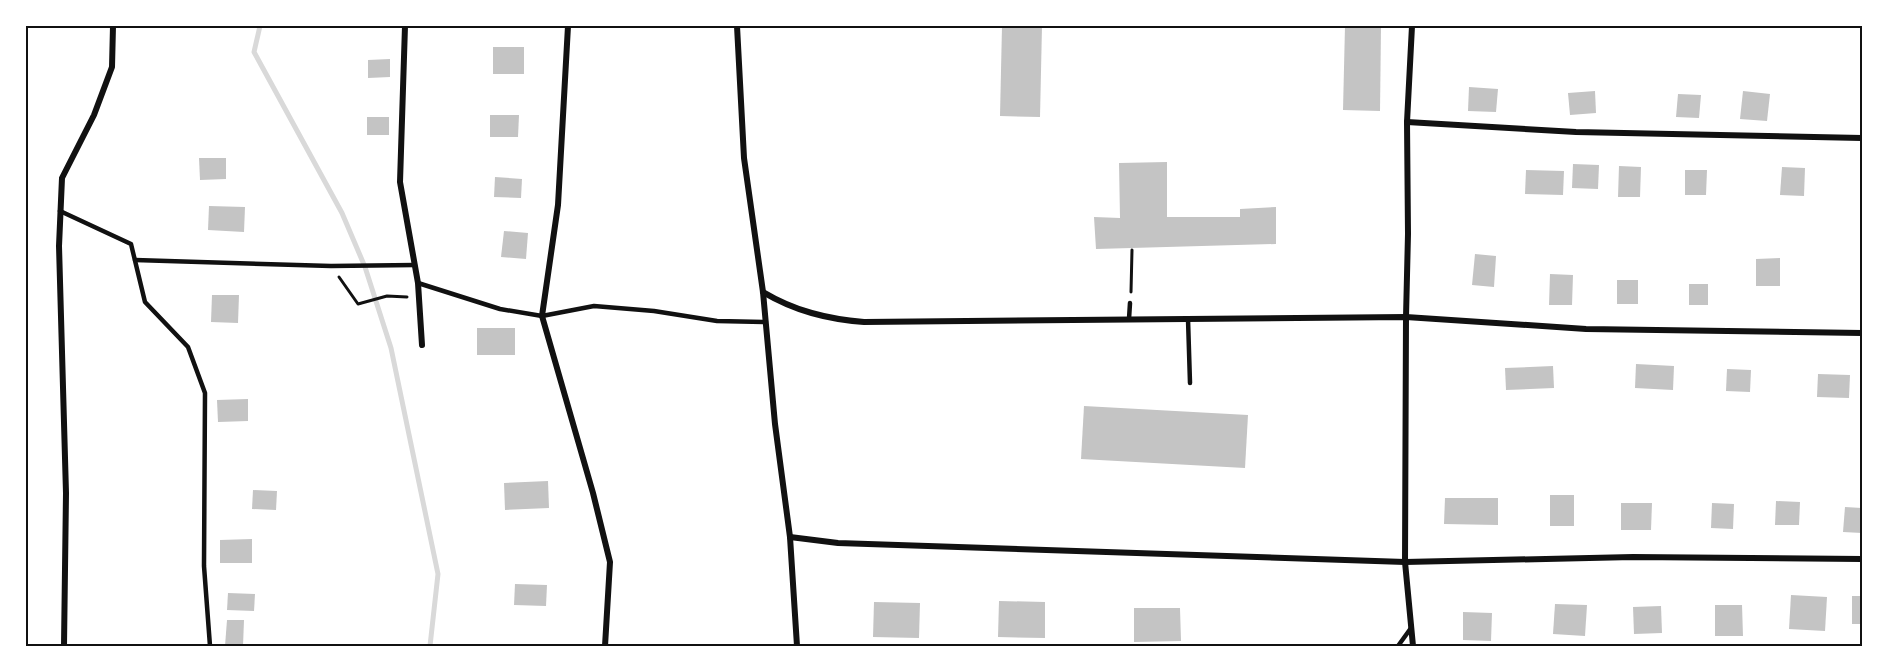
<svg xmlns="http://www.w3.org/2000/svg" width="1888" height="672" viewBox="0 0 1888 672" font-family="'Nunito Sans',sans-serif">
  <rect width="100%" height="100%" fill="#fff"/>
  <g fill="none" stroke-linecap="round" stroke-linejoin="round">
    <path stroke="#d9d9d9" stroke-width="5" d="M 260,26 L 254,52 L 342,213 L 365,267 L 391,348 L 438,574 L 430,646"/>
  </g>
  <g fill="#c4c4c4">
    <path d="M 1002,26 L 1042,26 L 1040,117 L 1000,116 Z"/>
    <path d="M 1345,26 L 1381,26 L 1380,111 L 1343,110 Z"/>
    <rect x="493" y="47" width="31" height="27"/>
    <path d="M 390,59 L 390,77 L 368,78 L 368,60 Z"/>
    <path d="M 1469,87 L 1498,89 L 1496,112 L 1468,111 Z"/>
    <path d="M 1595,91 L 1596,113 L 1570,115 L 1568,93 Z"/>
    <path d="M 1743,91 L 1770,94 L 1767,121 L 1740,119 Z"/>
    <path d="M 1678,94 L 1701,95 L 1699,118 L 1676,117 Z"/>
    <path d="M 490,115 L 519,115 L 518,137 L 490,137 Z"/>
    <rect x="367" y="117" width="22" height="18"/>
    <path d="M 199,158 L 226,158 L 226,179 L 200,180 Z"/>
    <path d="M 1167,162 L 1167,217 L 1240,217 L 1240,209 L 1276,207 L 1276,244 L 1096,249 L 1094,217 L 1120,218 L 1119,163 Z"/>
    <path d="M 1573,164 L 1599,165 L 1598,189 L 1572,188 Z"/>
    <path d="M 1619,166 L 1641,167 L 1640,197 L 1618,197 Z"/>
    <path d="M 1782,167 L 1805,168 L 1804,196 L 1780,195 Z"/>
    <path d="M 1526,170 L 1564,171 L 1563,195 L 1525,194 Z"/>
    <path d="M 1685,170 L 1707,170 L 1706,195 L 1685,195 Z"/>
    <path d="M 495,177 L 522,179 L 521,198 L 494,197 Z"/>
    <path d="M 209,206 L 245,207 L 244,232 L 208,230 Z"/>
    <path d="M 504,231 L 528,233 L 526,259 L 501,257 Z"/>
    <path d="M 1475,254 L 1496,256 L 1494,287 L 1472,285 Z"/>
    <path d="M 1780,258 L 1780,286 L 1756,286 L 1756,259 Z"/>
    <path d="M 1550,274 L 1573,275 L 1572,305 L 1549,305 Z"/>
    <rect x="1617" y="280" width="21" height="24"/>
    <rect x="1689" y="284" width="19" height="21"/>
    <path d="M 212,295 L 239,295 L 238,323 L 211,322 Z"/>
    <rect x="477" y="328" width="38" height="27"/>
    <path d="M 1636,364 L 1674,366 L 1673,390 L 1635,388 Z"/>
    <path d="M 1553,366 L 1554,388 L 1506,390 L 1505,368 Z"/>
    <path d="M 1727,369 L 1751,370 L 1750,392 L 1726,391 Z"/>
    <path d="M 1818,374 L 1850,375 L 1849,398 L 1817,397 Z"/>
    <path d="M 248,399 L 248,421 L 218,422 L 217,400 Z"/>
    <path d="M 1084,406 L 1248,415 L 1245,468 L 1081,459 Z"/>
    <path d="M 548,481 L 549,508 L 505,510 L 504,483 Z"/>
    <path d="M 253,490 L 277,491 L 276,510 L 252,509 Z"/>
    <rect x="1550" y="495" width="24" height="31"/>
    <path d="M 1445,498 L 1498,498 L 1498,525 L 1444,524 Z"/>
    <path d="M 1776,501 L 1800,502 L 1799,525 L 1775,525 Z"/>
    <path d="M 1621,503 L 1652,503 L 1651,530 L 1621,530 Z"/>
    <path d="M 1712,503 L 1734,504 L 1733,529 L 1711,528 Z"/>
    <path d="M 1845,507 L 1862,508 L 1862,533 L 1843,532 Z"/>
    <path d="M 252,539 L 252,563 L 220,563 L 220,540 Z"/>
    <path d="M 515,584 L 547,585 L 546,606 L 514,605 Z"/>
    <path d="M 228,593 L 255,594 L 254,611 L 227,610 Z"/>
    <path d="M 1791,595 L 1827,597 L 1825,631 L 1789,629 Z"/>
    <rect x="1852" y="596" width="10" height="28"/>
    <path d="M 999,601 L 1045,602 L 1045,638 L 998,637 Z"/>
    <path d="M 874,602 L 920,603 L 919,638 L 873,637 Z"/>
    <path d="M 1555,604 L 1587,605 L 1585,636 L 1553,634 Z"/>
    <path d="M 1715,605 L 1742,605 L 1743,636 L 1715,636 Z"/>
    <path d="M 1661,606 L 1662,633 L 1634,634 L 1633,607 Z"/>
    <path d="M 1134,608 L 1180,608 L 1181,641 L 1134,642 Z"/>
    <path d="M 1463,612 L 1492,613 L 1491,641 L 1463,640 Z"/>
    <path d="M 227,620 L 244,620 L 243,646 L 225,646 Z"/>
  </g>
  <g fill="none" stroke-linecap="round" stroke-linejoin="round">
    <g stroke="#111" stroke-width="3">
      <path d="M 339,277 L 358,304 L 387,296 L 407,297"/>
      <path d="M 1131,292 L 1132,250"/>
    </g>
    <g stroke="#111" stroke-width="4.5">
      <path d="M 60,211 L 131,244 L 145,302 L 188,347 L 205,393 L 204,566 L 210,646"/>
      <path d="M 135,260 L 331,266 L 415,265"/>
      <path d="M 418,283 L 500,309 L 542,316 L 594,306 L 654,311 L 717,321 L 766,322"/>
      <path d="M 1129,319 L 1130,303"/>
      <path d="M 1188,319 L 1190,383"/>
      <path d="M 1398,646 L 1411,628"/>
    </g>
    <g stroke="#111" stroke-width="6">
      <path d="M 405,26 L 400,182 L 418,283 L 422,345"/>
      <path d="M 568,26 L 558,205 L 542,316 L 593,493 L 610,562 L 605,646"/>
      <path d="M 737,26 L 744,158 L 763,292 L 775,424 L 790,537 L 797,646"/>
      <path d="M 1412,26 L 1407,122 L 1408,234 L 1406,317 L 1405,562 L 1413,646"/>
      <path d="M 1407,122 L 1576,132 L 1862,138"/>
      <path d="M 763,292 C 795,311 827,319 864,322 L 1406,317 L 1586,329 L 1862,333"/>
      <path d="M 790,537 L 838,543 L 1405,562 L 1633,557 L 1862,559"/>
      <path d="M 64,646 L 66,493 L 59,246 L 62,178 L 94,115 L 112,67 L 113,26"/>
    </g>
  </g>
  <rect width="1888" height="672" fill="none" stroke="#ffffff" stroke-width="54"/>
  <rect x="27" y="27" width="1834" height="618" fill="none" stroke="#111" stroke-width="2"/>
</svg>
